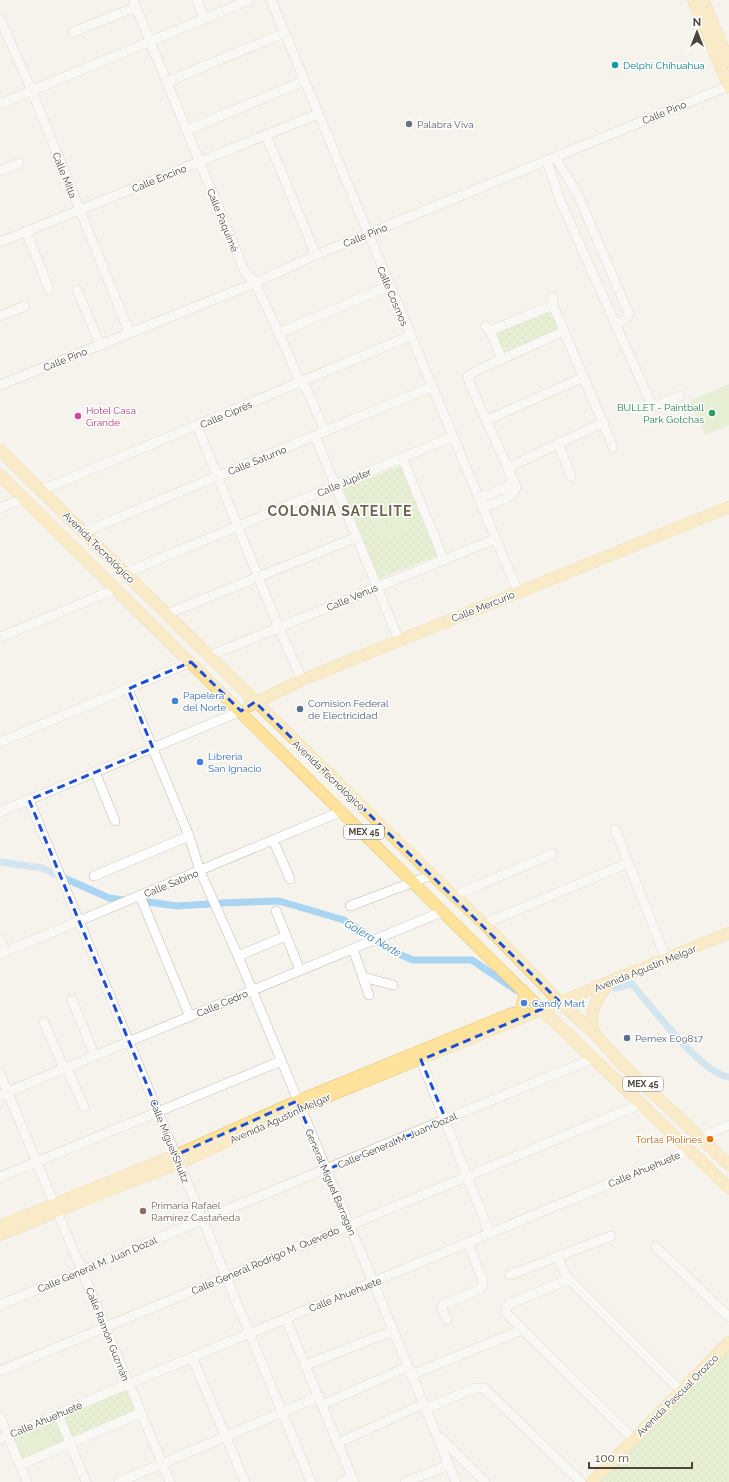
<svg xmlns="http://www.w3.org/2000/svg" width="729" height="1482" viewBox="0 0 729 1482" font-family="Raleway,sans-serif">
  <defs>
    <pattern id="park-dots" width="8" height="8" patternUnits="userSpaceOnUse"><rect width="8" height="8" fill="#d2eab5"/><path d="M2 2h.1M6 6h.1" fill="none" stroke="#b6ca9c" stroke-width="1.8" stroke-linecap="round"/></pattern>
  </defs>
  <rect width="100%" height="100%" fill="#f6f3ec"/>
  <g fill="url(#park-dots)">
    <path d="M 553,305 L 564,331 L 502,359 L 490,331 Z"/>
    <path d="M 401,465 L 437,556 L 379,579 L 343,489 Z"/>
    <path d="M 729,1342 L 729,1482 L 592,1482 Z"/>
    <path d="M 128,1384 L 140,1413 L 20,1465 L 8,1436 Z"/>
  </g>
  <g fill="#d2eab5">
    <path d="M 729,384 L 729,425 L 705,435 L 690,401 Z"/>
    <path d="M 397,500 L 402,514 L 375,524 L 370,511 Z"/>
    <path d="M 403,518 L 409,531 L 382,542 L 377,528 Z"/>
    <path d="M 47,1430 L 53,1444 L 24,1456 L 18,1441 Z"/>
  </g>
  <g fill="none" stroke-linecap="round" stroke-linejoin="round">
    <g stroke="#a9d4f2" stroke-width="7">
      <path d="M 0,862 L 42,868 L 109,898 L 123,900"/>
      <path d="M 148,902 L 177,906 L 209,904"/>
      <path d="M 221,903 L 279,901 L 344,920 L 392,951 L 413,960 L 472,960 L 516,990"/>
      <path d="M 616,988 L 632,984 C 650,1005 703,1075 729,1077"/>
    </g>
    <defs>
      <g id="minor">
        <path d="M 133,0 L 245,272 L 255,283 L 279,333 L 300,382 L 307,390 L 325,432"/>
        <path d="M 197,0 L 204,19"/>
        <path d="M 271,0 L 518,592"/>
        <path d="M 0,19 L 32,91 L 129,332"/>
        <path d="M 73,32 L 136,7"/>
        <path d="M 167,82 L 284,33"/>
        <path d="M 0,104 L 249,0"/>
        <path d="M 187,130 L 304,81"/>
        <path d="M 266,135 L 316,255"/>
        <path d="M 555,157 L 578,195 L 629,314 L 625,320 L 616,324"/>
        <path d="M 547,161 L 560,200 L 650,401 L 656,406 L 680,396"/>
        <path d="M 0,171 L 19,163"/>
        <path d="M 26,231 L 49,289"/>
        <path d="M 0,242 L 318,114"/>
        <path d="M 77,290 L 100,344"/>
        <path d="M 553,297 L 553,305 L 613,447"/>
        <path d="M 0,316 L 25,306"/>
        <path d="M 485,326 L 490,331 L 502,359"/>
        <path d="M 490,331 L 553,305"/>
        <path d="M 279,333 L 389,286"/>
        <path d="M 0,385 L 255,283 L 316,255 L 729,86"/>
        <path d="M 487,420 L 584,377"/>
        <path d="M 197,426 L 279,628 L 302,680"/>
        <path d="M 315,436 L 399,640"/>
        <path d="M 558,443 L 571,476"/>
        <path d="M 402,457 L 444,560"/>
        <path d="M 508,468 L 604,422"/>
        <path d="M 42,490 L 410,336"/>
        <path d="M 479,499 L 507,487 L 513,479"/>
        <path d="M 0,508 L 24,498"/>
        <path d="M 482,508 C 492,503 516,498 516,486 L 469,382 L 468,376 L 478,370 L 564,331"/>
        <path d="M 84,532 L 431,387"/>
        <path d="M 125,573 L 452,437"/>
        <path d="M 167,614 L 357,537"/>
        <path d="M 0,637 L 116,589"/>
        <path d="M 209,656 L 495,539"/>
        <path d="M 128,689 L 189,836 L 200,871 L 238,956 L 456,1482"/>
        <path d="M 0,742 L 191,662"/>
        <path d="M 95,772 L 115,821"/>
        <path d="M 29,800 L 311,1482"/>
        <path d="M 0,812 L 241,711"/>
        <path d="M 615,829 L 666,959"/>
        <path d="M 273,840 L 290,879"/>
        <path d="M 94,876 L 189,836"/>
        <path d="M 140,896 L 190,1017"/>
        <path d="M 453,896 L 552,854"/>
        <path d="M 350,906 L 432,875"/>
        <path d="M 276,911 L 300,970"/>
        <path d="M 484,924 L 628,863"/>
        <path d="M 0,939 L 5,952"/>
        <path d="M 353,949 L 369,995"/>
        <path d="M 0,954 L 342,811"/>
        <path d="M 238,956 L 286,936"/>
        <path d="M 363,977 L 393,985"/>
        <path d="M 72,1000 L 95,1056"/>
        <path d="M 44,1022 L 64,1069"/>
        <path d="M 421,1060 L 490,1234"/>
        <path d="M 67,1068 L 84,1107"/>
        <path d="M 0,1074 L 170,1482"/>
        <path d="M 0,1095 L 444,911"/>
        <path d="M 700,1137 L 729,1125"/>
        <path d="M 0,1177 L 281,1061"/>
        <path d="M 656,1247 L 729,1317"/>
        <path d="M 557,1256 L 566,1276 L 681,1391"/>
        <path d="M 510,1275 L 611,1236"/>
        <path d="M 569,1279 L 510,1304 L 507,1307 L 506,1313 L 633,1439"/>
        <path d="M 0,1305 L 202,1220 L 594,1058"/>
        <path d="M 286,1319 L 354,1482"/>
        <path d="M 447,1320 L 442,1309 L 443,1305 L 480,1289 L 483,1285 L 482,1279 L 468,1243"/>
        <path d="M 192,1357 L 245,1482"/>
        <path d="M 306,1365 L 392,1331"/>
        <path d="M 0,1371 L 641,1104"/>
        <path d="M 411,1375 L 522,1330"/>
        <path d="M 322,1405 L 407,1367"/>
        <path d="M 425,1409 L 475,1388 L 484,1388 L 581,1482"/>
        <path d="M 58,1414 L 86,1482"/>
        <path d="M 0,1417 L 27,1482"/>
        <path d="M 441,1438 L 485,1482"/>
        <path d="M 0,1439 L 128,1384 L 690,1150"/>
        <path d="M 338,1443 L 423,1404"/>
        <path d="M 20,1465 L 140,1413"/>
        <path d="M 119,1482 L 318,1397"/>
        <path d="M 341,1482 L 352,1477"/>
        <path d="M 405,1482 L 449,1465"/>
      </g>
      <g id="major">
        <path d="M 693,0 L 729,87"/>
        <path d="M 703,0 L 729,62"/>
        <path d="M 0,450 L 432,875 L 484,924 L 560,1002 L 594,1033 L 624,1066 L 729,1165"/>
        <path d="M 0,475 L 536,1004 L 729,1188"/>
        <path d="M 249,706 L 302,680 L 729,507"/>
        <path d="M 521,1010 L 524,997 L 523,990"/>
        <path d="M 594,1033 C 588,1011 596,1000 609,983"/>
        <path d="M 0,1226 L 176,1155 L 297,1101 L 513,1013"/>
        <path d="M 0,1235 L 79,1202 L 180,1163 L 300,1108 L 729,933"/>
        <path d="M 592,1482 L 729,1342"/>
      </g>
    </defs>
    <use href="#minor" stroke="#c2bbae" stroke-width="10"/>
    <use href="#major" stroke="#e6c16a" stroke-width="12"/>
    <use href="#minor" stroke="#fff" stroke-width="9"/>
    <use href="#major" stroke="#ffe39c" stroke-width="11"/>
  </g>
  <path d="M0 0H729V1482H0ZM 191,662 L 241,711 L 255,702 L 560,1002 L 536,1004 L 542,1009 L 421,1060 L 446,1120 L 326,1170 L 297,1101 L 176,1155 L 29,800 L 153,748 L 128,689 Z" fill="#f6f3ec" fill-opacity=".55" fill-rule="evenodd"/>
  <path fill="none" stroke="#1d4ed8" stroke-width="3" stroke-dasharray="8 5" stroke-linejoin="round" d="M 191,662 L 241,711 L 255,702 L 560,1002 L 536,1004 L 542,1009 L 421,1060 L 446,1120 L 326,1170 L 297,1101 L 176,1155 L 29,800 L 153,748 L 128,689 Z"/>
  <circle fill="#0f9aa8" stroke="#fff" stroke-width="1.5" cx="615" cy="65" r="4"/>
  <circle fill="#6b7280" stroke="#fff" stroke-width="1.5" cx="409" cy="124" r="4"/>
  <circle fill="#2e9e5b" stroke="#fff" stroke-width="1.5" cx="712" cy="413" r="4"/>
  <circle fill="#d1479c" stroke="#fff" stroke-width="1.5" cx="78" cy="416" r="4"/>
  <g fill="#3f7fe0" stroke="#fff" stroke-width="1.5">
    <circle cx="175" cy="701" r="4"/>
    <circle cx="200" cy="762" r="4"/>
    <circle cx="524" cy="1003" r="4"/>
  </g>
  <g fill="#5c6f8a" stroke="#fff" stroke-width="1.5">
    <circle cx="300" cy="709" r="4"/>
    <circle cx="627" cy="1038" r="4"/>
  </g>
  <circle fill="#e8710a" stroke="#fff" stroke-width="1.5" cx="710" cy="1139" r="4"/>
  <circle fill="#8d6e63" stroke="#fff" stroke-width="1.5" cx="143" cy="1211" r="4"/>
  <g text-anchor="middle" stroke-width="3" stroke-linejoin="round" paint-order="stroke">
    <g fill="#fff" stroke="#817c74" stroke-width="1">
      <rect x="344" y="825" width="40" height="14" rx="3"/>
      <rect x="623" y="1077" width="40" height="14" rx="3"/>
    </g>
    <g font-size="9" font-weight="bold" fill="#4b4439">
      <text x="364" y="835">MEX 45</text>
      <text x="643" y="1087">MEX 45</text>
    </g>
    <g font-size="10" fill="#0d838f" stroke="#fff" text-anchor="start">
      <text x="623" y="69">Delphi Chihuahua</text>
    </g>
    <g font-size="10" fill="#4b4439" stroke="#fff">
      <text transform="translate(664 112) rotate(-22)" y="4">Calle Pino</text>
      <text transform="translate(65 175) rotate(68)" y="4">Calle Mitla</text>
      <text transform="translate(159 178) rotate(-22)" y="4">Calle Encino</text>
      <text transform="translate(223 220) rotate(68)" y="4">Calle Paquimé</text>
      <text transform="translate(365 235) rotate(-22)" y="4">Calle Pino</text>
      <text transform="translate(393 296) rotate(67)" y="4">Calle Cosmos</text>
      <text transform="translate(65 359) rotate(-22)" y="4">Calle Pino</text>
      <text transform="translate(226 414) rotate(-23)" y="4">Calle Ciprés</text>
      <text transform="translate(257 460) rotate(-22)" y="4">Calle Saturno</text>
      <text transform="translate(344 482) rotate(-23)" y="4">Calle Júpiter</text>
      <text transform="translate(99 547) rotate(45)" y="4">Avenida Tecnológico</text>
      <text transform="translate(352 597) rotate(-23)" y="4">Calle Venus</text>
      <text transform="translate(483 606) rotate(-22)" y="4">Calle Mercurio</text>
      <text transform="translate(329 775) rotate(44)" y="4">Avenida Tecnológico</text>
      <text transform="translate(171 883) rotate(-22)" y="4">Calle Sabino</text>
      <text transform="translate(645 968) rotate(-22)" y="4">Avenida Agustín Melgar</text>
      <text transform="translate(222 1003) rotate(-23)" y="4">Calle Cedro</text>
      <text transform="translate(280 1118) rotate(-24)" y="4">Avenida Agustín Melgar</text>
      <text transform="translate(397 1140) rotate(-23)" y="4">Calle General M. Juan Dozal</text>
      <text transform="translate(170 1141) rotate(68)" y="4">Calle Miguel Shultz</text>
      <text transform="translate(644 1169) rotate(-23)" y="4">Calle Ahuehuete</text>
      <text transform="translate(331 1182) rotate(67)" y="4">General Miguel Barragan</text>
      <text transform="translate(265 1260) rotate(-23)" y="4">Calle General Rodrigo M. Quevedo</text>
      <text transform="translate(97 1264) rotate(-23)" y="4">Calle General M. Juan Dozal</text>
      <text transform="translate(345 1294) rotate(-22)" y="4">Calle Ahuehuete</text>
      <text transform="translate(108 1334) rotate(68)" y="4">Calle Ramón Guzmán</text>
      <text transform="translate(677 1395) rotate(-45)" y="4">Avenida Pascual Orozco</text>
      <text transform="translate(46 1419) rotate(-23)" y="4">Calle Ahuehuete</text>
    </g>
    <g font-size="10" fill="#5b616d" stroke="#fff" text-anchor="start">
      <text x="417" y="128">Palabra Viva</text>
    </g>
    <g font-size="10" fill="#27864d" stroke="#fff" text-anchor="end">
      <text x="704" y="411">BULLET - Paintball<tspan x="704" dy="12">Park Gotchas</tspan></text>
    </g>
    <g font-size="10" fill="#b23c85" stroke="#fff" text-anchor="start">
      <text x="86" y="414">Hotel Casa<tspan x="86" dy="12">Grande</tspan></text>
    </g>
    <g font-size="10" fill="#366cbe" stroke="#fff" text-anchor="start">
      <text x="183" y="699">Papelera<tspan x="183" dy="12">del Norte</tspan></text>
      <text x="208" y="760">Libreria<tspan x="208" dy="12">San Ignacio</tspan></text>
      <text x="532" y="1007">Candy Mart</text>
    </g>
    <g font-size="10" fill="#4e5e75" stroke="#fff" text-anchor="start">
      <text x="308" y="707">Comision Federal<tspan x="308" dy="12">de Electricidad</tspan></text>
      <text x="635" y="1042">Pemex E09817</text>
    </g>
    <g font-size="10" fill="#c56008" stroke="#fff" text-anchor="end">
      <text x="702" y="1143">Tortas Piolines</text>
    </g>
    <g font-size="10" fill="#785e54" stroke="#fff" text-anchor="start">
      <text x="151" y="1209">Primaria Rafael<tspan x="151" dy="12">Ramírez Castañeda</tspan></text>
    </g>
    <g font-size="11" font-style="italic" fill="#2e7ab2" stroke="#fff">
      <text transform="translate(373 938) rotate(30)" y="4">Galera Norte</text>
    </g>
    <g font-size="14" font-weight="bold" letter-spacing="1" fill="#6e6250" stroke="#fff">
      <text x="340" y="516">COLONIA SATELITE</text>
    </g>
  </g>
  <g transform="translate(697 32)" stroke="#ffffff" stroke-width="3" paint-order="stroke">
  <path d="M0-3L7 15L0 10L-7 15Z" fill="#4b4439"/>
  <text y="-6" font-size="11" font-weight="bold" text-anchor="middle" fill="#4b4439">N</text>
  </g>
  <path d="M589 1462v6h103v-6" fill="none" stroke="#4b4439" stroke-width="2"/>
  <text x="595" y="1462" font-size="12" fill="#4b4439" stroke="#ffffff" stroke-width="3" paint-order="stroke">100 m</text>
</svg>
